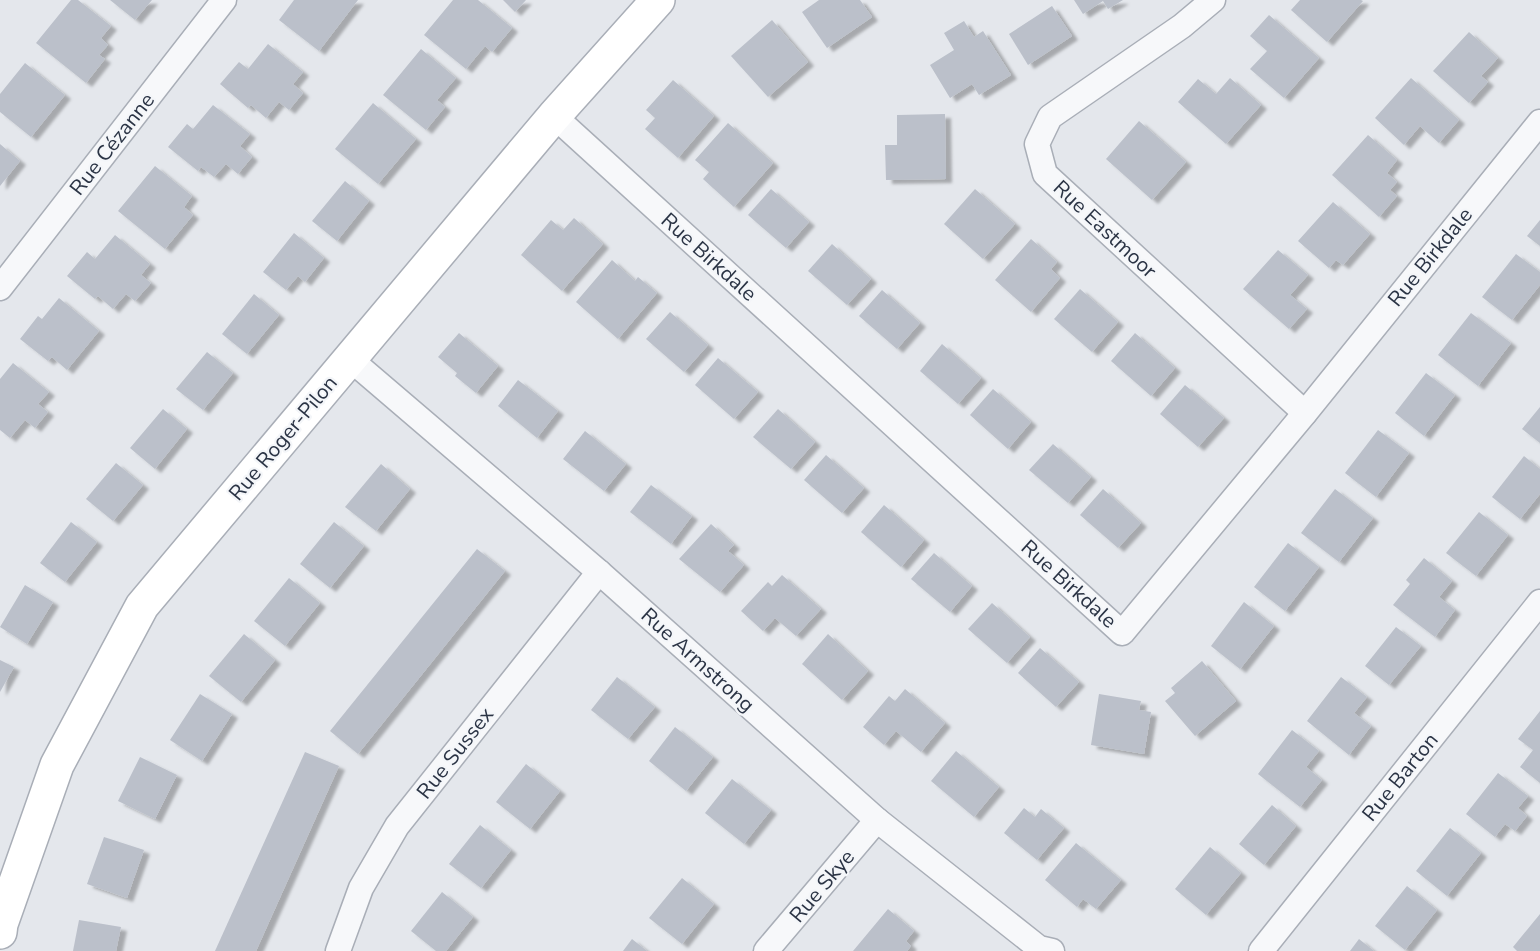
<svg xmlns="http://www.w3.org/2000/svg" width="1540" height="951" viewBox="0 0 1540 951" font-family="'Nunito Sans',sans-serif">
  <defs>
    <filter id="shadow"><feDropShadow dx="6" dy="4" stdDeviation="1.5" flood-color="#0004"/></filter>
  </defs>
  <rect width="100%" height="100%" fill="#e4e7ec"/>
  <g fill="#bbc0ca" filter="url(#shadow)">
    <path d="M 71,0 L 78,0 L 111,26 L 101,38 L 108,45 L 99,55 L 105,59 L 86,83 L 36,43 Z"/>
    <path d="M 110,0 L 152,0 L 135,20 Z"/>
    <path d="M 294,0 L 358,0 L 319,51 L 279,20 Z"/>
    <path d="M 453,0 L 478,0 L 512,28 L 492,52 L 485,46 L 466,69 L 424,35 Z"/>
    <path d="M 503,0 L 526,0 L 515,12 Z"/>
    <path d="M 819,0 L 860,0 L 872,17 L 827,48 L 802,12 Z"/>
    <path d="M 1074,0 L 1123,0 L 1108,9 L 1103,1 L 1083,14 Z"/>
    <path d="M 1300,0 L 1361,0 L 1363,1 L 1327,42 L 1291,10 Z"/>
    <path d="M 1052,6 L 1072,36 L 1028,65 L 1009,34 Z"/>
    <path d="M 1269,15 L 1319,58 L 1284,98 L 1250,69 L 1267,51 L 1250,36 Z"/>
    <path d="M 772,20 L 808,62 L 768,97 L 731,56 Z"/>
    <path d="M 964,21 L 974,37 L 983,31 L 1011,75 L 979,95 L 972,84 L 950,98 L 930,65 L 954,50 L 944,33 Z"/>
    <path d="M 1469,32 L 1498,58 L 1481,76 L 1488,82 L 1469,103 L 1433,71 Z"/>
    <path d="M 268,44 L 303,72 L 293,84 L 303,93 L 289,110 L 279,102 L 266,118 L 251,105 L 248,108 L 220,84 L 239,62 L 248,69 Z"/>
    <path d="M 421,49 L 456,78 L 437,100 L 445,107 L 426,130 L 383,95 Z"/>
    <path d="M 25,63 L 65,95 L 31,137 L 0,112 L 0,94 Z"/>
    <path d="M 1230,78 L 1261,105 L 1226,144 L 1178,102 L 1198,79 L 1216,94 Z"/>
    <path d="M 1411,78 L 1459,120 L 1439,143 L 1420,126 L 1404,145 L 1375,118 Z"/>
    <path d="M 673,80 L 714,116 L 678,158 L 645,129 L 655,118 L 646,110 Z"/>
    <path d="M 373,103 L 416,139 L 378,184 L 335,149 Z"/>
    <path d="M 213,105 L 250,134 L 240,146 L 252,157 L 238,174 L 226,164 L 214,177 L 201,167 L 198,171 L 168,147 L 187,124 L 193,129 Z"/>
    <path d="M 945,114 L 946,179 L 886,180 L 885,145 L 897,145 L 897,115 Z"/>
    <path d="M 1139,121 L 1186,162 L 1152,200 L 1106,159 Z"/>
    <path d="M 728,123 L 773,163 L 734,207 L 703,179 L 709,172 L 695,160 Z"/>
    <path d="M 1368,135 L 1397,160 L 1387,173 L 1397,182 L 1390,190 L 1397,196 L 1379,217 L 1332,175 Z"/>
    <path d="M 0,144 L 20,161 L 0,186 Z"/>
    <path d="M 155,166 L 192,196 L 184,207 L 193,215 L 165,249 L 118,211 Z"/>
    <path d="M 345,181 L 369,201 L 337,241 L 312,221 Z"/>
    <path d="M 771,189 L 809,222 L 786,248 L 748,215 Z"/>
    <path d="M 975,189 L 1015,224 L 983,259 L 944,224 Z"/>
    <path d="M 1333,202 L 1370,234 L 1343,265 L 1336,260 L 1329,268 L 1298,241 Z"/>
    <path d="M 574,218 L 603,244 L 562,291 L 521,255 L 551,220 L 563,230 Z"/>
    <path d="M 1540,220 L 1540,246 L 1527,236 Z"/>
    <path d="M 294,233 L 324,258 L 305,282 L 298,276 L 286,290 L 263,272 Z"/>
    <path d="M 115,235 L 150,264 L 141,275 L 151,283 L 135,301 L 126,294 L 113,309 L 98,296 L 95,299 L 67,276 L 87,252 L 95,259 Z"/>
    <path d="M 1031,239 L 1057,262 L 1051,269 L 1060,278 L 1031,312 L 995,280 Z"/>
    <path d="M 832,244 L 871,279 L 847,305 L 808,271 Z"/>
    <path d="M 1278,250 L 1308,275 L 1290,295 L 1307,309 L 1289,329 L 1243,289 Z"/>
    <path d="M 1516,254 L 1540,272 L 1540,285 L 1512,320 L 1482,297 Z"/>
    <path d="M 612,260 L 635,281 L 638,277 L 657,293 L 618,339 L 576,302 Z"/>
    <path d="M 1080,289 L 1118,322 L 1092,352 L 1054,319 Z"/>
    <path d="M 882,290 L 920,323 L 897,349 L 859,316 Z"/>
    <path d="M 254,294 L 279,315 L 247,354 L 222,334 Z"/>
    <path d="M 59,298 L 99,331 L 67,370 L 52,357 L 48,361 L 20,339 L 38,316 L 42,319 Z"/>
    <path d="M 670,312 L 708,345 L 684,372 L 646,339 Z"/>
    <path d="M 1471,313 L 1511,343 L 1478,386 L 1438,355 Z"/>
    <path d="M 459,333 L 498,366 L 476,393 L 455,376 L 457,373 L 438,357 Z"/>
    <path d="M 1135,333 L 1175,368 L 1151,396 L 1111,361 Z"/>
    <path d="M 942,344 L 981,378 L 958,404 L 920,371 Z"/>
    <path d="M 207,352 L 233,373 L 203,410 L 176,389 Z"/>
    <path d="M 718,358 L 758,392 L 734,419 L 695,385 Z"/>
    <path d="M 13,363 L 49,392 L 38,404 L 48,412 L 35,428 L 25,420 L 10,438 L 0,430 L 0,379 Z"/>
    <path d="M 1426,373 L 1455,395 L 1424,436 L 1395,413 Z"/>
    <path d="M 518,380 L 558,411 L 537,438 L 498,406 Z"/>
    <path d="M 1185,385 L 1224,418 L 1198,447 L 1160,414 Z"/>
    <path d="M 993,389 L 1031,422 L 1008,449 L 970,415 Z"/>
    <path d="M 1540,407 L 1540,443 L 1522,429 Z"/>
    <path d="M 163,409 L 187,429 L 155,469 L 130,448 Z"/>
    <path d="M 778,409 L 815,442 L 791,469 L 753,437 Z"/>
    <path d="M 1378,430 L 1409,453 L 1376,497 L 1345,473 Z"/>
    <path d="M 585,431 L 626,464 L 604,491 L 563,459 Z"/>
    <path d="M 1053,444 L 1091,477 L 1068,503 L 1029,470 Z"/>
    <path d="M 826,455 L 864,488 L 842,513 L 804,480 Z"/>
    <path d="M 1524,456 L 1540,469 L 1540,494 L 1520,519 L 1492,497 Z"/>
    <path d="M 116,463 L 143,485 L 113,521 L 86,499 Z"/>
    <path d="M 381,464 L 410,489 L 376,531 L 345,507 Z"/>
    <path d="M 651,485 L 692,516 L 671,544 L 630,512 Z"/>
    <path d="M 1103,489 L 1141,523 L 1118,548 L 1080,515 Z"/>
    <path d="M 1335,489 L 1373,518 L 1339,562 L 1301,533 Z"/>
    <path d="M 884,505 L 924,540 L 901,567 L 861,532 Z"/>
    <path d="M 1479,512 L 1508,535 L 1476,576 L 1446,553 Z"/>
    <path d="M 71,522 L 97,542 L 65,582 L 40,563 Z"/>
    <path d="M 334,522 L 364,546 L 330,588 L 300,564 Z"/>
    <path d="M 711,524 L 734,545 L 728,551 L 744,565 L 720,592 L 679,559 Z"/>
    <path d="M 1288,543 L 1319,567 L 1285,611 L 1254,587 Z"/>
    <path d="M 477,549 L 505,571 L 358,754 L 330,731 Z"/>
    <path d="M 934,553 L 972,586 L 950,612 L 911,579 Z"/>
    <path d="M 1424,558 L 1452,581 L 1439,597 L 1455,610 L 1435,637 L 1393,605 L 1410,584 L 1406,580 Z"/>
    <path d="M 782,575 L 821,609 L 796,636 L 775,618 L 763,631 L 741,611 L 768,582 L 772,586 Z"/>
    <path d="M 289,578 L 320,603 L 285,646 L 254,621 Z"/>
    <path d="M 25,585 L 53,602 L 27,644 L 0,627 Z"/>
    <path d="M 1244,602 L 1274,626 L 1240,669 L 1211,646 Z"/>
    <path d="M 992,603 L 1030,637 L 1007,663 L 968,629 Z"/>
    <path d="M 1396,627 L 1421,646 L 1389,685 L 1365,666 Z"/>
    <path d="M 244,634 L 275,660 L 241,702 L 209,676 Z"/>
    <path d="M 828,634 L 868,671 L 842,700 L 802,664 Z"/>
    <path d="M 1040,648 L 1079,682 L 1056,707 L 1018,673 Z"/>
    <path d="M 0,660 L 14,667 L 0,692 Z"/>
    <path d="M 1202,661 L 1236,701 L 1195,736 L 1165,701 L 1175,693 L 1171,688 Z"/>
    <path d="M 617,677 L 655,707 L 628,739 L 591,710 Z"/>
    <path d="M 1341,677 L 1367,697 L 1354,713 L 1371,726 L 1349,755 L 1307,721 Z"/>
    <path d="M 905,689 L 945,723 L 921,752 L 896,731 L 884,745 L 863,727 L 889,696 L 895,701 Z"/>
    <path d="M 200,694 L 232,714 L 202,761 L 170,740 Z"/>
    <path d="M 1099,694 L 1141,701 L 1139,710 L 1151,712 L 1144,754 L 1091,745 Z"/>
    <path d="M 1540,711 L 1540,783 L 1520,767 L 1533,750 L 1518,739 Z"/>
    <path d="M 675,727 L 713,757 L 686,791 L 649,761 Z"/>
    <path d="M 1292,730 L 1319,751 L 1306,767 L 1322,780 L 1300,807 L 1258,774 Z"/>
    <path d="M 956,751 L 999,787 L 974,817 L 931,781 Z"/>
    <path d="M 305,752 L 339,766 L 256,951 L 215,951 Z"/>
    <path d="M 140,757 L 177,775 L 155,819 L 118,801 Z"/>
    <path d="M 526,764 L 560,791 L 530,829 L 496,802 Z"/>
    <path d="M 1498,773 L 1528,796 L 1518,808 L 1527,816 L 1515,831 L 1505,824 L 1495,837 L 1466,814 Z"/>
    <path d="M 732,779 L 771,810 L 744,844 L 705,813 Z"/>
    <path d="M 1272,805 L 1296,826 L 1264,865 L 1239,844 Z"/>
    <path d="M 1024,808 L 1035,817 L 1041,809 L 1064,828 L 1037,860 L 1004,833 Z"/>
    <path d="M 480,825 L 511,850 L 481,888 L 449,864 Z"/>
    <path d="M 1450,828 L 1481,853 L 1447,896 L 1416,871 Z"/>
    <path d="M 104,837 L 144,850 L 127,898 L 87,884 Z"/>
    <path d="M 1076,843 L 1121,880 L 1096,909 L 1083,899 L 1077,907 L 1045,880 Z"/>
    <path d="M 1210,847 L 1241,873 L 1206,915 L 1175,889 Z"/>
    <path d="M 682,878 L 714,904 L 682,944 L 649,918 Z"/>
    <path d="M 1407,886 L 1437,910 L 1405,950 L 1375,926 Z"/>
    <path d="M 442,892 L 473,917 L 446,951 L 436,951 L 411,931 Z"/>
    <path d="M 888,909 L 914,931 L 906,941 L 911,946 L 907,951 L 853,951 Z"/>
    <path d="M 1540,914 L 1540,951 L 1517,951 L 1513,947 Z"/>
    <path d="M 79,920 L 121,927 L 116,951 L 73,951 Z"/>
    <path d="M 632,939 L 647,951 L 623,951 Z"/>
    <path d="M 1359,939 L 1374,951 L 1350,951 Z"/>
  </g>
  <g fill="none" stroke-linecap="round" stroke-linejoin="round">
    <defs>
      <g id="street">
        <path d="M 1213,0 L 1182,26 L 1050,117 L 1037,144 L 1045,174 L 1305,413"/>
        <path d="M 554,116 L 1122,633 L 1305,413 L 1540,122"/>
        <path d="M 0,288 L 224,0"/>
        <path d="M 350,359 L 599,572 L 877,820 L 1039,948 L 1052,951"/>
        <path d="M 338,951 L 361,888 L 397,826 L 599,572"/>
        <path d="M 766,951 L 877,820"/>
        <path d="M 1261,951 L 1540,602"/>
      </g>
      <path id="secondary" d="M 0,932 L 1,924 L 57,765 L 142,606 L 554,116 L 658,0"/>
    </defs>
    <use href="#street" stroke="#a9aeb7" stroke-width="27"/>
    <use href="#secondary" stroke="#a9aeb7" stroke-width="36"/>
    <use href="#street" stroke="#f7f8fa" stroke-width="24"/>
    <use href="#secondary" stroke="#fff" stroke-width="33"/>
  </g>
  <g text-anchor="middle" stroke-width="4.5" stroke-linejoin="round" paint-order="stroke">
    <g font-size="21" fill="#2b3445" stroke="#f4f6f9">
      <text transform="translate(112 144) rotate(-52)" y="7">Rue Cézanne</text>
      <text transform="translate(1105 229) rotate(43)" y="7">Rue Eastmoor</text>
      <text transform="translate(709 257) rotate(42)" y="7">Rue Birkdale</text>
      <text transform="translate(1430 257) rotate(-51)" y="7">Rue Birkdale</text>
      <text transform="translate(283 438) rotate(-50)" y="7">Rue Roger-Pilon</text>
      <text transform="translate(1069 584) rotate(42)" y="7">Rue Birkdale</text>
      <text transform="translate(698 660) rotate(42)" y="7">Rue Armstrong</text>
      <text transform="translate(455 753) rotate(-52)" y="7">Rue Sussex</text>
      <text transform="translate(1400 777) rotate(-51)" y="7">Rue Barton</text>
      <text transform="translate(822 886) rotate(-50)" y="7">Rue Skye</text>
    </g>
  </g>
</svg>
